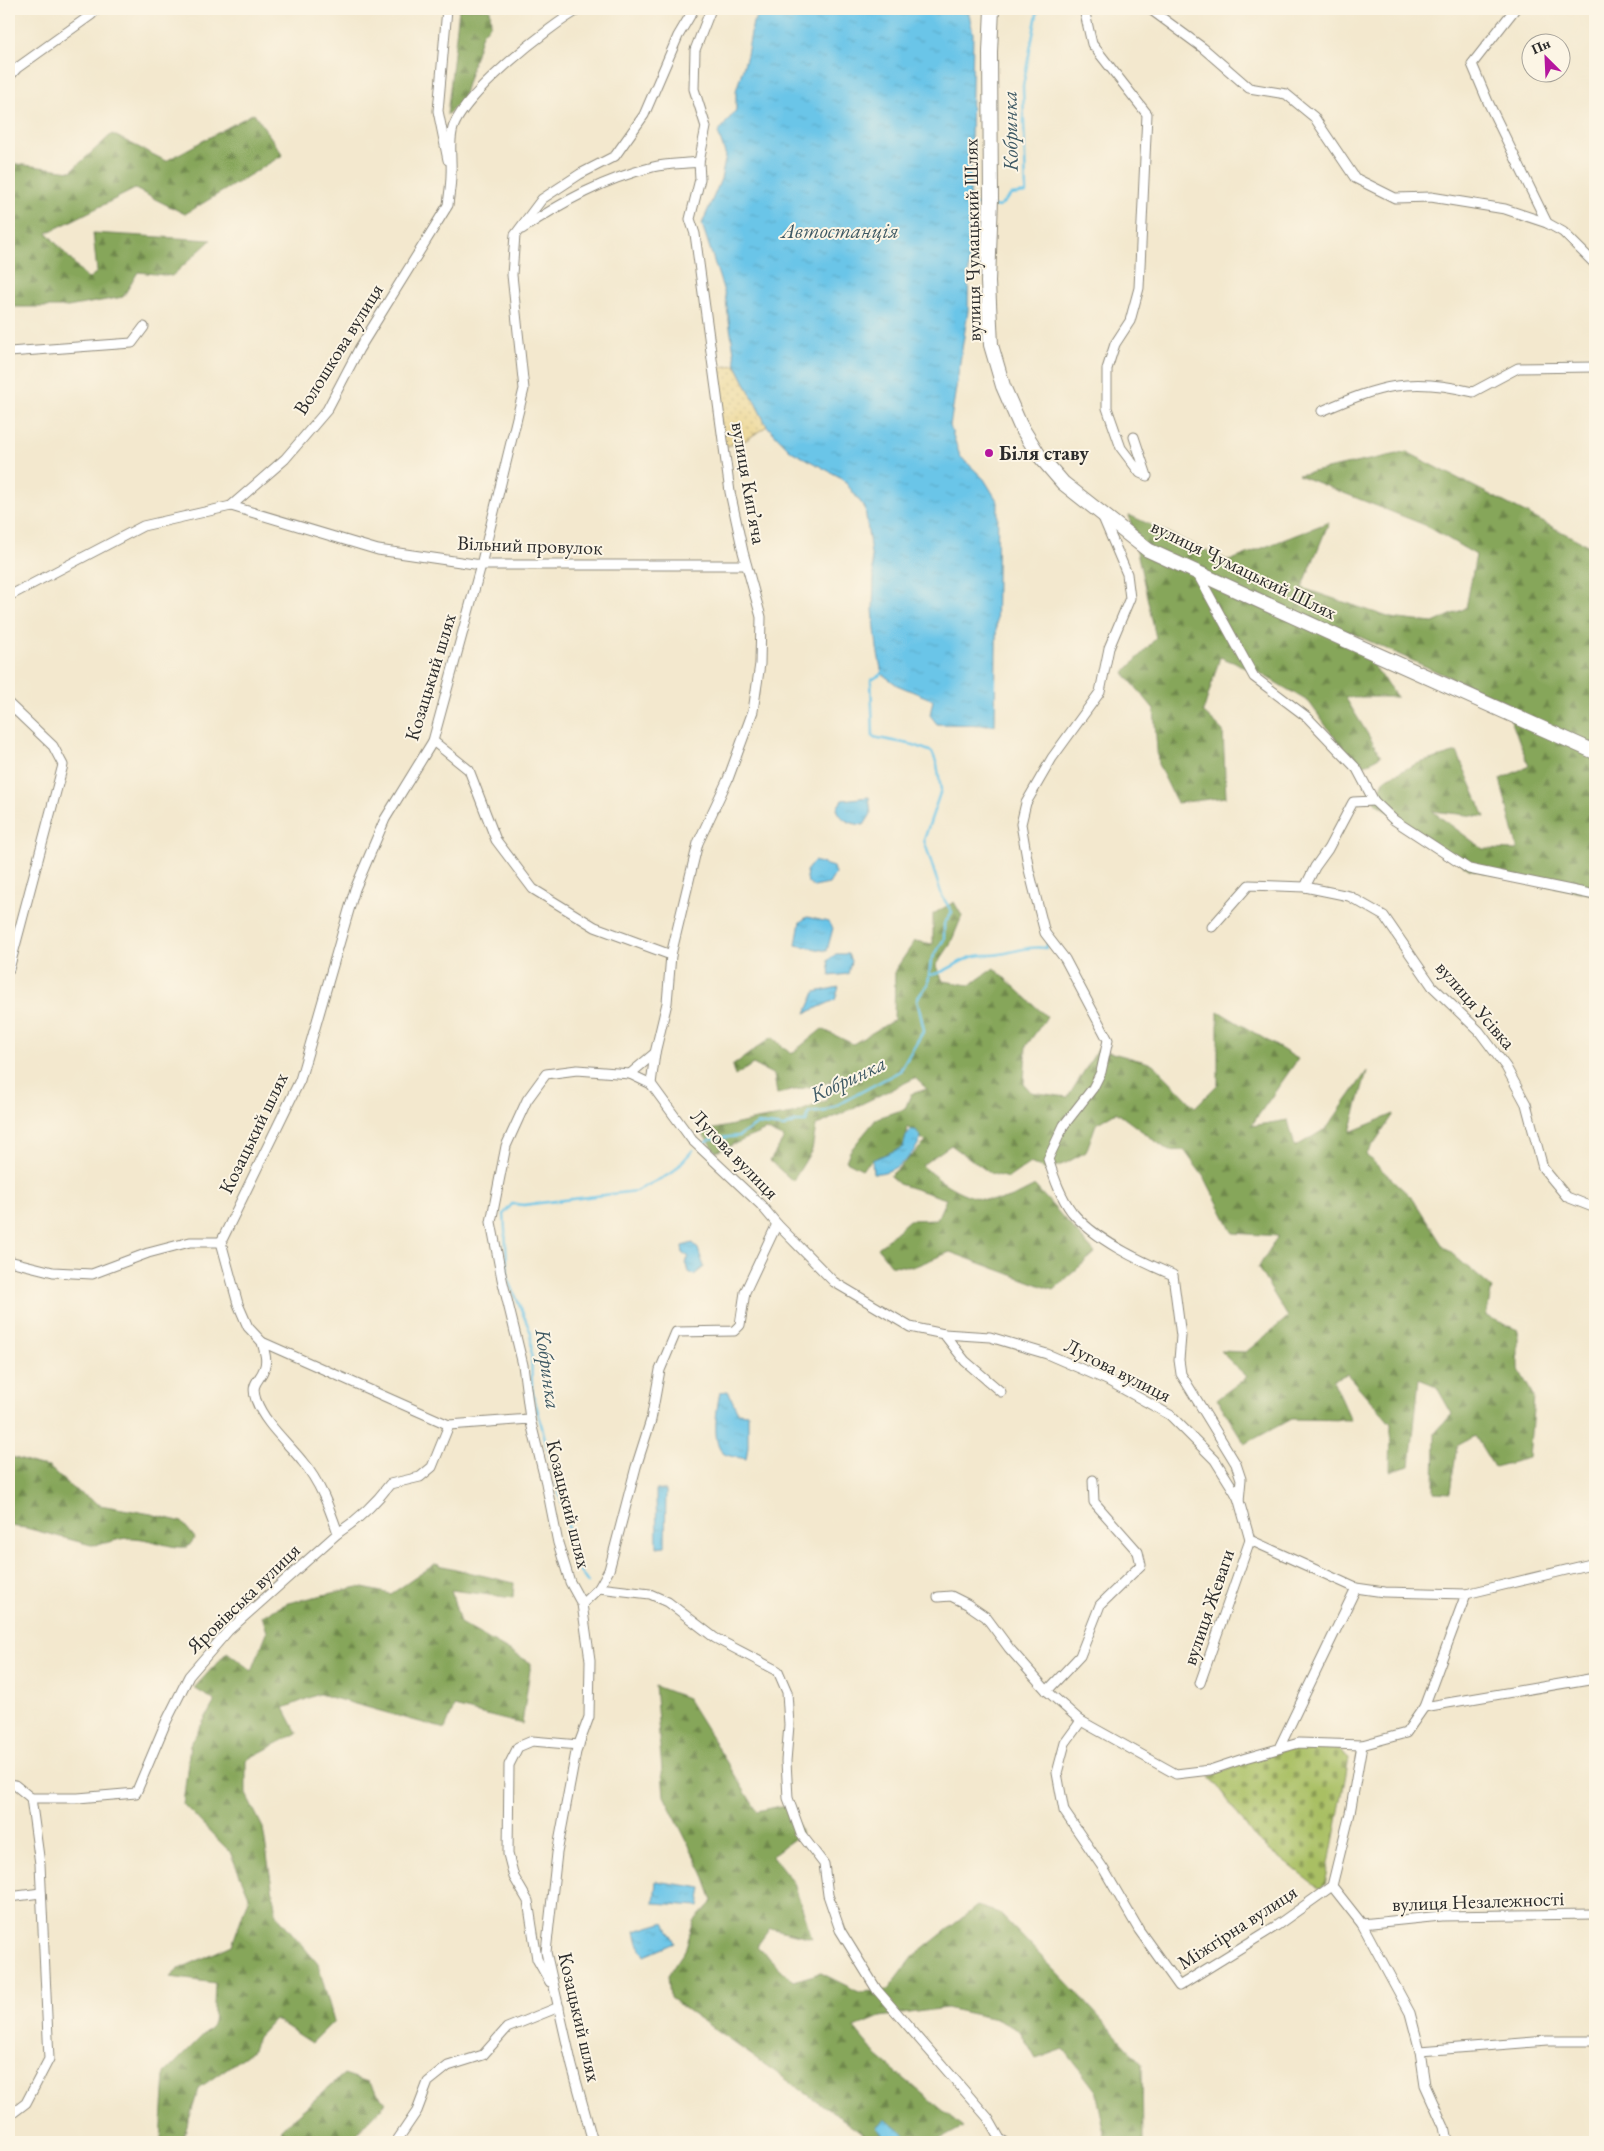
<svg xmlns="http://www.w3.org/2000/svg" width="1604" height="2151" viewBox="0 0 1604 2151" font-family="'EB Garamond',serif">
  <defs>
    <pattern id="forest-firs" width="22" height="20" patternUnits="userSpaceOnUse" patternTransform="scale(1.25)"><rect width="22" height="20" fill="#86a65a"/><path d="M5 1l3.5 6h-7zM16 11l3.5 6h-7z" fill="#6e874b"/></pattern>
    <pattern id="sand-dots" width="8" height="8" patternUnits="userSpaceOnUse" patternTransform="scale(1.25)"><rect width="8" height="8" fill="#eeda9e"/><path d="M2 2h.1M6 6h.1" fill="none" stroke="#cb8" stroke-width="1.8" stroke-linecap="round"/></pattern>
    <pattern id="cemetery-stones" width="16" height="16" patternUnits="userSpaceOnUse" patternTransform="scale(1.25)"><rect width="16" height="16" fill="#a9bf64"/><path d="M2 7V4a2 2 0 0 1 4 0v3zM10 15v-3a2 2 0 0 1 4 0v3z" fill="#8a9b53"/></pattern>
    <pattern id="water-ripples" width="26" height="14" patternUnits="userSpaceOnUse" patternTransform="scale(1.25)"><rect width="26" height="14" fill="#6ac5e8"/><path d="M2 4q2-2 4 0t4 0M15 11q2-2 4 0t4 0" fill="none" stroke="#5ca9c7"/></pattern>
  </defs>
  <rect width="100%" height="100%" fill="#fcf5e5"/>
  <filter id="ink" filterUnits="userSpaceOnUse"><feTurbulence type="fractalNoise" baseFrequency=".02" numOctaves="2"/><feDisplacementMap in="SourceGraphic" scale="10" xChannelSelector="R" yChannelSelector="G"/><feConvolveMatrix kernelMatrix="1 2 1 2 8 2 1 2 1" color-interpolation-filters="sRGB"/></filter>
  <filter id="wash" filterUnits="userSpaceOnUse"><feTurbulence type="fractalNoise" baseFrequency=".0096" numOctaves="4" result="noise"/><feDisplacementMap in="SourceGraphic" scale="20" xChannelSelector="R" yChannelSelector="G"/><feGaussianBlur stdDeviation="1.12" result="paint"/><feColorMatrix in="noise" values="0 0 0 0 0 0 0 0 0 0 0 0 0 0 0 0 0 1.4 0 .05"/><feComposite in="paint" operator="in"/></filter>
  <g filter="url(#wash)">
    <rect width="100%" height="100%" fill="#f3e8ce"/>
    <g fill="url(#forest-firs)" stroke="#586842">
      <path d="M 459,9 L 490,9 L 491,24 L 482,34 L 462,100 L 447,115 Z"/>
      <path d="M 254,113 L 283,155 L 185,214 L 135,189 L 47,233 L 88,279 L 97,272 L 93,233 L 211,240 L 172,276 L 138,272 L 123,297 L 68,307 L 9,307 L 9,163 L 71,171 L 112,134 L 166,161 Z"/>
      <path d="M 1407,452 L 1595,549 L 1595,895 L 1469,869 L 1374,801 L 1385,779 L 1416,764 L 1457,752 L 1485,817 L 1432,811 L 1483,849 L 1518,850 L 1500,779 L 1529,766 L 1504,702 L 1347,631 L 1397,697 L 1345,697 L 1381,756 L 1357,769 L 1309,702 L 1258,672 L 1220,657 L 1203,712 L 1223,731 L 1226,797 L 1177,803 L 1158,764 L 1154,709 L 1124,673 L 1156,638 L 1129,515 L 1229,561 L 1329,522 L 1302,588 L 1391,618 L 1433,623 L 1466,608 L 1476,555 L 1425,525 L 1298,475 Z"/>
      <path d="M 954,902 L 962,916 L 950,945 L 936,966 L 943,981 L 970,985 L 994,968 L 1047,1017 L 1026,1046 L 1024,1084 L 1031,1092 L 1068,1097 L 1098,1049 L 1153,1064 L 1195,1107 L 1218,1084 L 1218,1011 L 1298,1059 L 1251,1126 L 1288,1120 L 1295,1147 L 1327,1128 L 1367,1071 L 1350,1132 L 1394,1114 L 1366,1155 L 1413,1199 L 1443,1246 L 1492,1288 L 1486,1316 L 1518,1330 L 1518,1368 L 1534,1397 L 1529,1458 L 1494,1467 L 1475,1436 L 1457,1446 L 1450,1493 L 1434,1492 L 1435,1433 L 1452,1414 L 1436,1386 L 1419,1379 L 1410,1466 L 1390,1471 L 1391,1424 L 1347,1374 L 1333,1380 L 1351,1420 L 1291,1419 L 1245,1444 L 1217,1399 L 1247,1377 L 1220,1351 L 1246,1352 L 1288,1317 L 1258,1268 L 1278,1236 L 1233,1233 L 1206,1180 L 1184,1150 L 1169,1151 L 1116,1112 L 1096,1124 L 1086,1152 L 1066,1163 L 1047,1170 L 1030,1163 L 1008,1178 L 990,1173 L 951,1145 L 922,1165 C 942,1185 980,1208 1010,1198 C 1018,1195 1027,1190 1035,1186 L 1095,1253 L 1053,1290 L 950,1252 L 913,1267 L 891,1265 L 878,1248 L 909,1220 L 937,1219 L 946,1199 L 899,1184 L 890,1176 L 926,1142 L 908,1127 L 904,1147 L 872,1160 L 862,1169 L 846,1161 L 850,1151 L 877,1118 L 905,1109 L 911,1094 L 927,1089 L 915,1078 L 816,1126 L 812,1150 L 793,1181 L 770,1161 L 784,1138 L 766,1130 L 716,1152 L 701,1132 L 756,1120 L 793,1114 L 826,1101 L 831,1082 L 777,1094 L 774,1075 L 753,1064 L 735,1076 L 732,1066 L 772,1037 L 791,1054 L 822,1029 L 853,1044 L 894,1020 L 895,970 L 915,941 L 933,944 L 933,914 Z"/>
      <path d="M 9,1456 L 37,1465 L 49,1467 L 72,1488 L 100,1505 L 151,1514 L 182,1522 L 195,1538 L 188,1547 C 169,1549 153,1539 134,1538 C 119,1537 106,1545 91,1545 L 26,1528 L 9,1526 Z"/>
      <path d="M 435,1564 L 514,1583 L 513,1598 L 451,1590 L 460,1623 L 531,1663 L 522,1724 L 454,1707 L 445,1729 L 319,1694 L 284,1708 L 297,1733 L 246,1760 L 246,1794 L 263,1828 L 276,1914 L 318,1964 L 334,2021 L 312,2043 L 275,2019 L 258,2037 L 253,2050 L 199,2088 L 182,2142 L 161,2142 L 165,2073 L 213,2025 L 215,1983 L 170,1977 L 179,1969 L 232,1945 L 249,1896 L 230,1852 L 183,1804 L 190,1745 L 215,1701 L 194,1688 L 227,1652 L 252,1671 L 267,1632 L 262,1616 L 288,1603 L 358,1587 L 391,1594 Z"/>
      <path d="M 655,1686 L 687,1698 L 757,1811 L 790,1804 L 801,1834 L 772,1855 L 794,1883 L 812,1938 L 770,1928 L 757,1946 L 793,1981 L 821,1973 L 859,1992 L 888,1990 L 914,1956 L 977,1906 L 999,1913 L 1079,1995 L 1142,2064 L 1143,2142 L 1107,2142 L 1096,2091 L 1064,2049 L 1036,2059 L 1020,2031 L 996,2019 L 946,2008 L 880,2017 L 854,2028 L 878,2057 L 963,2127 L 935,2142 L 871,2142 L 861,2132 L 670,1998 L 668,1975 L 685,1950 L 694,1921 L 713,1901 L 703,1873 L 664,1796 Z"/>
      <path d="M 344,2074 L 368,2082 L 386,2103 L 349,2142 L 280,2142 L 282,2128 Z"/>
    </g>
    <path fill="url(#sand-dots)" stroke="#8c8264" d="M 736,365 L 767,426 L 746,440 L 724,447 L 713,368 Z"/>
    <path fill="url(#cemetery-stones)" stroke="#6a7548" d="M 1334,1747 L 1349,1758 L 1325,1885 L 1320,1889 L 1256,1839 L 1210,1776 L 1258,1757 L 1297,1748 Z"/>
    <g fill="url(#water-ripples)" stroke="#4a788a">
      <path d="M 764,9 L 968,9 L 973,33 L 968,311 L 950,426 L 960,456 L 984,479 L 998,502 L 995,725 L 937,724 L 930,715 L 933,700 L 897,685 L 882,674 L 877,648 L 873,610 L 874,577 L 865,508 L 842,478 L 791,451 L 767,426 L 736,365 L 725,295 L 702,224 L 721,179 L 726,156 L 718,133 L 736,110 L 736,91 L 747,55 L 753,22 Z"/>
      <path d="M 869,797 L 871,814 L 864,825 C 852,824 840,821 837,808 L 842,800 Z"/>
      <path d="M 814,861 L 833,867 L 835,874 L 829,884 L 814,887 L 808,883 L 806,871 Z"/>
      <path d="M 807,917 L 828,922 L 833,928 L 827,951 L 796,945 L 800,922 Z"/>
      <path d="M 836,954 L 848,954 L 851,961 L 848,974 L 830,976 L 828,960 Z"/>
      <path d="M 839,987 L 835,1000 L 806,1013 L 815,992 Z"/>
      <path d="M 911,1130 L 916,1130 L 921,1137 C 916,1155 893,1175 873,1173 L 872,1160 L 903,1147 L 906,1136 Z"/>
      <path d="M 693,1243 L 698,1249 L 704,1267 L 694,1275 L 689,1272 L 685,1263 L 689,1257 L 683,1253 L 682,1246 Z"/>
      <path d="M 728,1391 L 738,1413 L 748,1414 L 748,1446 L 746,1459 C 739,1457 728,1457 723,1453 C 711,1443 717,1406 720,1392 Z"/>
      <path d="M 656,1490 L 666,1490 L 665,1546 L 657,1547 Z"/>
      <path d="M 656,1881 L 702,1888 L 699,1906 L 654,1903 Z"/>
      <path d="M 665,1922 L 675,1943 L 645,1956 L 638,1943 L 635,1931 Z"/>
      <path d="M 885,2119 L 915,2142 L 889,2142 L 876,2127 Z"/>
    </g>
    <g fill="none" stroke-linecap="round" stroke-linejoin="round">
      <g stroke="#6ac5e8" stroke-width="2.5">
        <path d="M 971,204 L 986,206"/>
        <path d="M 994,206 L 999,207 L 1011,195 L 1026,193 L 1023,86 L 1038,9"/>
        <path d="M 929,975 C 944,974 955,963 969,958 C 979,954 989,956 1000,954 C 1019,951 1026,946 1046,948 L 1047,944"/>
        <path d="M 705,1143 L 711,1139 L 739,1136 L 758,1124 L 784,1127 L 795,1122 L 806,1122 L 809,1113 L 826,1111 L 900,1071 L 924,1030 L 917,999 L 928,984 L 931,961 L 944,939 L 944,924 L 952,912 L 942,896 L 924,840 L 941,790 L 937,764 L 932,752 L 914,745 L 873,737 L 871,680 L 882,674"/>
        <path d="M 588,1583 L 580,1571 L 576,1557 L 532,1389 L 531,1333 L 508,1278 L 504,1214 L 512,1204 L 524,1205 L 636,1191 L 672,1173 L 693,1150"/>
      </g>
    </g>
  </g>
  <g filter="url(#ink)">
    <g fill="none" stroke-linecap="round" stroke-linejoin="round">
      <defs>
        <g id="street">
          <path d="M 447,9 L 438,111 L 448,160"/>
          <path d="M 1084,9 L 1092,44 L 1147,114 L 1139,288 L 1130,321 L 1115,344 L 1107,369 L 1107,408 L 1121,448 L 1140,473 L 1147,476 L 1134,437"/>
          <path d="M 1150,9 L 1203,48 L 1249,88 L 1286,94 L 1314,117 L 1355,178 L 1395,198 L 1431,197 L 1505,209 L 1547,223 L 1563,232 L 1595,264"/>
          <path d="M 1515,9 L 1472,64 L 1488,102 L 1547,223"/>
          <path d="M 9,77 L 17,68 L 91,15 L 97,9"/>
          <path d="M 522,229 C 564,201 604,179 653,167 C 668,163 684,164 699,162"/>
          <path d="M 9,352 L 132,343 L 144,327"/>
          <path d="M 1322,411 C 1379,386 1410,376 1473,392 L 1518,368 L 1595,367"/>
          <path d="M 231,506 L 378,550 L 481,565 L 746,565"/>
          <path d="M 1102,515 L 1127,574 L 1130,598 L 1109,648 L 1100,692 L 1052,758 L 1026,803 L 1021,824 L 1029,870 L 1045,933 L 1065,959 L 1108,1040 L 1101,1072 L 1093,1088 L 1064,1125 L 1048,1159 C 1054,1177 1060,1196 1072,1212 C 1095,1240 1140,1261 1173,1275 L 1181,1336 L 1179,1360 L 1181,1374 L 1236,1464 L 1241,1479 L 1239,1501 L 1250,1540"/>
          <path d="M 1197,573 L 1254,677 L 1307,717 L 1357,769 L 1374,801 L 1394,820 L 1469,869 L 1595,895"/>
          <path d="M 9,596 L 143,526 L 231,506 L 285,459 L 327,410 L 359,349 L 448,205 C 449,195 451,185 451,175 C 452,161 449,146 452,132 C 457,99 550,25 580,9"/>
          <path d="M 9,704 L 53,746 L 63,765 L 9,969"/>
          <path d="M 433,741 L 469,770 L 496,840 L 533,889 L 595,927 L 671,955"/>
          <path d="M 1305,887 L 1349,896 L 1384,916 L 1432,986 L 1479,1031 L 1506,1067 L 1526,1104 L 1543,1168 L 1567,1197 L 1595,1208"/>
          <path d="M 1212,927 L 1249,885 L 1305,887 L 1315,867 L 1328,849 L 1353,802 L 1374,801"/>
          <path d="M 651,1084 L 655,1053"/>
          <path d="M 777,1224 L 834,1282 L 910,1327 L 944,1334 L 965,1361 L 1001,1392"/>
          <path d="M 9,1261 L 53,1272 L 92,1274 L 148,1253 L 190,1242 L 221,1242"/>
          <path d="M 944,1334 L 990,1337 L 1047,1354 L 1107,1380 L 1170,1415 L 1215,1460 L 1235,1492 L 1239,1500"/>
          <path d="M 530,1419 L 523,1365 L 502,1279 L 491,1222 L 506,1146 L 527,1100 L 546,1074 L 577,1070 L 630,1074 L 655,1053 L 667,1003 L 671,955 L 698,843 L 728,779 L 753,711 L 760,664 L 761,617 L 743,552 L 730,492 L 695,234 L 690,219 L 700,179 L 699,162 L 706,127 L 694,89 L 695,50 L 711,9"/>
          <path d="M 338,1533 C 359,1519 375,1504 390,1484 L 420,1477 L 432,1467 L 449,1425"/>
          <path d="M 599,1588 L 650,1594 L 668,1602 L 715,1638 L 778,1671 L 787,1692 L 789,1725 L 786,1761 L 788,1798 L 801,1834 L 824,1864 L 828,1895 L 840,1930 L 877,1990 L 988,2118 L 1000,2139 L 1005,2142"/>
          <path d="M 1466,1594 L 1595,1563"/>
          <path d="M 938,1597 L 951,1596 L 967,1604 L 986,1617 L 1009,1648 L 1047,1691 L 1081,1721 L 1176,1774 L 1210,1770 L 1246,1758 L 1299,1743 L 1362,1745 L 1406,1733 L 1424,1707 L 1466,1594 L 1384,1592 L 1356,1588 L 1279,1748"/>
          <path d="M 582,1604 L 599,1588 L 609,1570 L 636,1467 L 651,1420 L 660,1370 L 676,1332 L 734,1331 L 740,1325 L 745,1292 L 777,1224 L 761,1205 L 692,1140 L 651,1084 L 630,1074"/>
          <path d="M 1200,1683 L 1250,1540 L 1356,1588"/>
          <path d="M 1047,1691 L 1080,1656 L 1100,1605 L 1141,1565 L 1138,1552 L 1094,1502 L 1093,1480"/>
          <path d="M 1424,1707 L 1595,1678"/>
          <path d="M 1081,1721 L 1065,1743 L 1057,1773 L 1064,1811 L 1103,1868 L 1139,1930 L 1179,1986 L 1276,1926 L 1332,1886 L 1362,1924 L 1410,2013 L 1420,2051 L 1425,2085 L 1444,2127 L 1447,2142"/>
          <path d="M 9,1784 L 15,1785 L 31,1798"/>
          <path d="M 1332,1886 L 1350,1813 L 1362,1745"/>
          <path d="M 9,1897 L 41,1893"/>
          <path d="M 1362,1924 L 1441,1916 L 1595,1914"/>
          <path d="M 550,1982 L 537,1959 L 528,1901 L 514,1877 L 508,1854 L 509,1765 L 518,1747 L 532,1741 L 579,1745"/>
          <path d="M 1420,2051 L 1547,2041 L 1595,2041"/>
          <path d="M 9,2116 L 26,2103 L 49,2059 L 40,1864 L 31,1798 L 78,1798 L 136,1793 L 166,1722 L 189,1676 L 228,1631 L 338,1533 C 329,1507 320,1482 302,1461 C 287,1442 265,1424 256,1400 C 250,1382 260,1381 264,1369 C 268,1360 264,1351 262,1342"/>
          <path d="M 396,2142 L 417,2111 L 428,2082 L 448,2066 L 483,2055 L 507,2028 L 559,2007"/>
          <path d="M 593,2142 L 572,2066 L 546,1952 L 557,1853 L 576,1752 L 589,1717 L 590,1660 L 582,1604 L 570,1582 L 558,1543 L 546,1483 L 530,1419 L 449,1425 L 262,1342 L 248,1327 L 238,1304 L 221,1242 L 300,1080 L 355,889 L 385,819 L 433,741 L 481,565 L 524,389 L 512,275 L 515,235 L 542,199 L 580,174 L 615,156 L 644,115 L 678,36 L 694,9"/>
        </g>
        <path id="primary" d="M 992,9 L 990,52 L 991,198 L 988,282 L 991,345 L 1003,386 L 1020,425 L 1038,454 L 1063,483 L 1148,550 L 1356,645 L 1595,752"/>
      </defs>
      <use href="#street" stroke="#8f8a7c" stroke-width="11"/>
      <use href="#primary" stroke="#8f8a7c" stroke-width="16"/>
      <use href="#street" stroke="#fff" stroke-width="9"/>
      <use href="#primary" stroke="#fff" stroke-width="14"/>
    </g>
  </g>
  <circle fill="#b5179e" stroke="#fcf5e5" stroke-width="2" cx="989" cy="453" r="5"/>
  <g text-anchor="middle" stroke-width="4" stroke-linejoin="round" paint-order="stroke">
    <g font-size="20" fill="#2b2b2b" stroke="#fcf5e5">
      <text transform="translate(972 240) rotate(-91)" y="7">вулиця Чумацький Шлях</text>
      <text transform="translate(338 349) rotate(-58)" y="7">Волошкова вулиця</text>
      <text transform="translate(749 483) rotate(80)" y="7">вулиця Кипʼяча</text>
      <text transform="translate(530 545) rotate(2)" y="7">Вільний провулок</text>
      <text transform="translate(1244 569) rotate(26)" y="7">вулиця Чумацький Шлях</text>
      <text transform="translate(430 677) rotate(-73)" y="7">Козацький шлях</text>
      <text transform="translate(1476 1005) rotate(49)" y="7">вулиця Усівка</text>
      <text transform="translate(253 1133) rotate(-64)" y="7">Козацький шлях</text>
      <text transform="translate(735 1154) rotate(46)" y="7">Лугова вулиця</text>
      <text transform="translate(1118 1370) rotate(27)" y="7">Лугова вулиця</text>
      <text transform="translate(569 1504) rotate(76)" y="7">Козацький шлях</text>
      <text transform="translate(243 1598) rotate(-44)" y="7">Яровівська вулиця</text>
      <text transform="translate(1208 1607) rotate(-71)" y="7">вулиця Жеваги</text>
      <text transform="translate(1478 1901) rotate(-2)" y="7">вулиця Незалежності</text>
      <text transform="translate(1237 1927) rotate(-33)" y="7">Міжгірна вулиця</text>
      <text transform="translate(580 2017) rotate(77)" y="7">Козацький шлях</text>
    </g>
    <g font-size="20" font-weight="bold" fill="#2b2b2b" stroke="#fcf5e5" text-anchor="start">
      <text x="999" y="460">Біля ставу</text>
    </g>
    <g font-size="21" font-style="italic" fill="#3e5964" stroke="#fcf5e5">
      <text transform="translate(1010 131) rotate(-91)" y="7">Кобринка</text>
      <text x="840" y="238">Автостанція</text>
      <text transform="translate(848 1079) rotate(-25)" y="7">Кобринка</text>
      <text transform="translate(548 1369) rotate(82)" y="7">Кобринка</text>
    </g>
  </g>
  <rect width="1604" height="2151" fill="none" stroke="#fcf5e5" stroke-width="30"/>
  <g transform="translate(1546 58) rotate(336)"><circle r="24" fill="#fcf5e5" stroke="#a8a49b"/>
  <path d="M0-4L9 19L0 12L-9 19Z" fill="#b5179e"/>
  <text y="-8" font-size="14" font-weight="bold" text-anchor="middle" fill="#2b2b2b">Пн</text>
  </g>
</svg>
